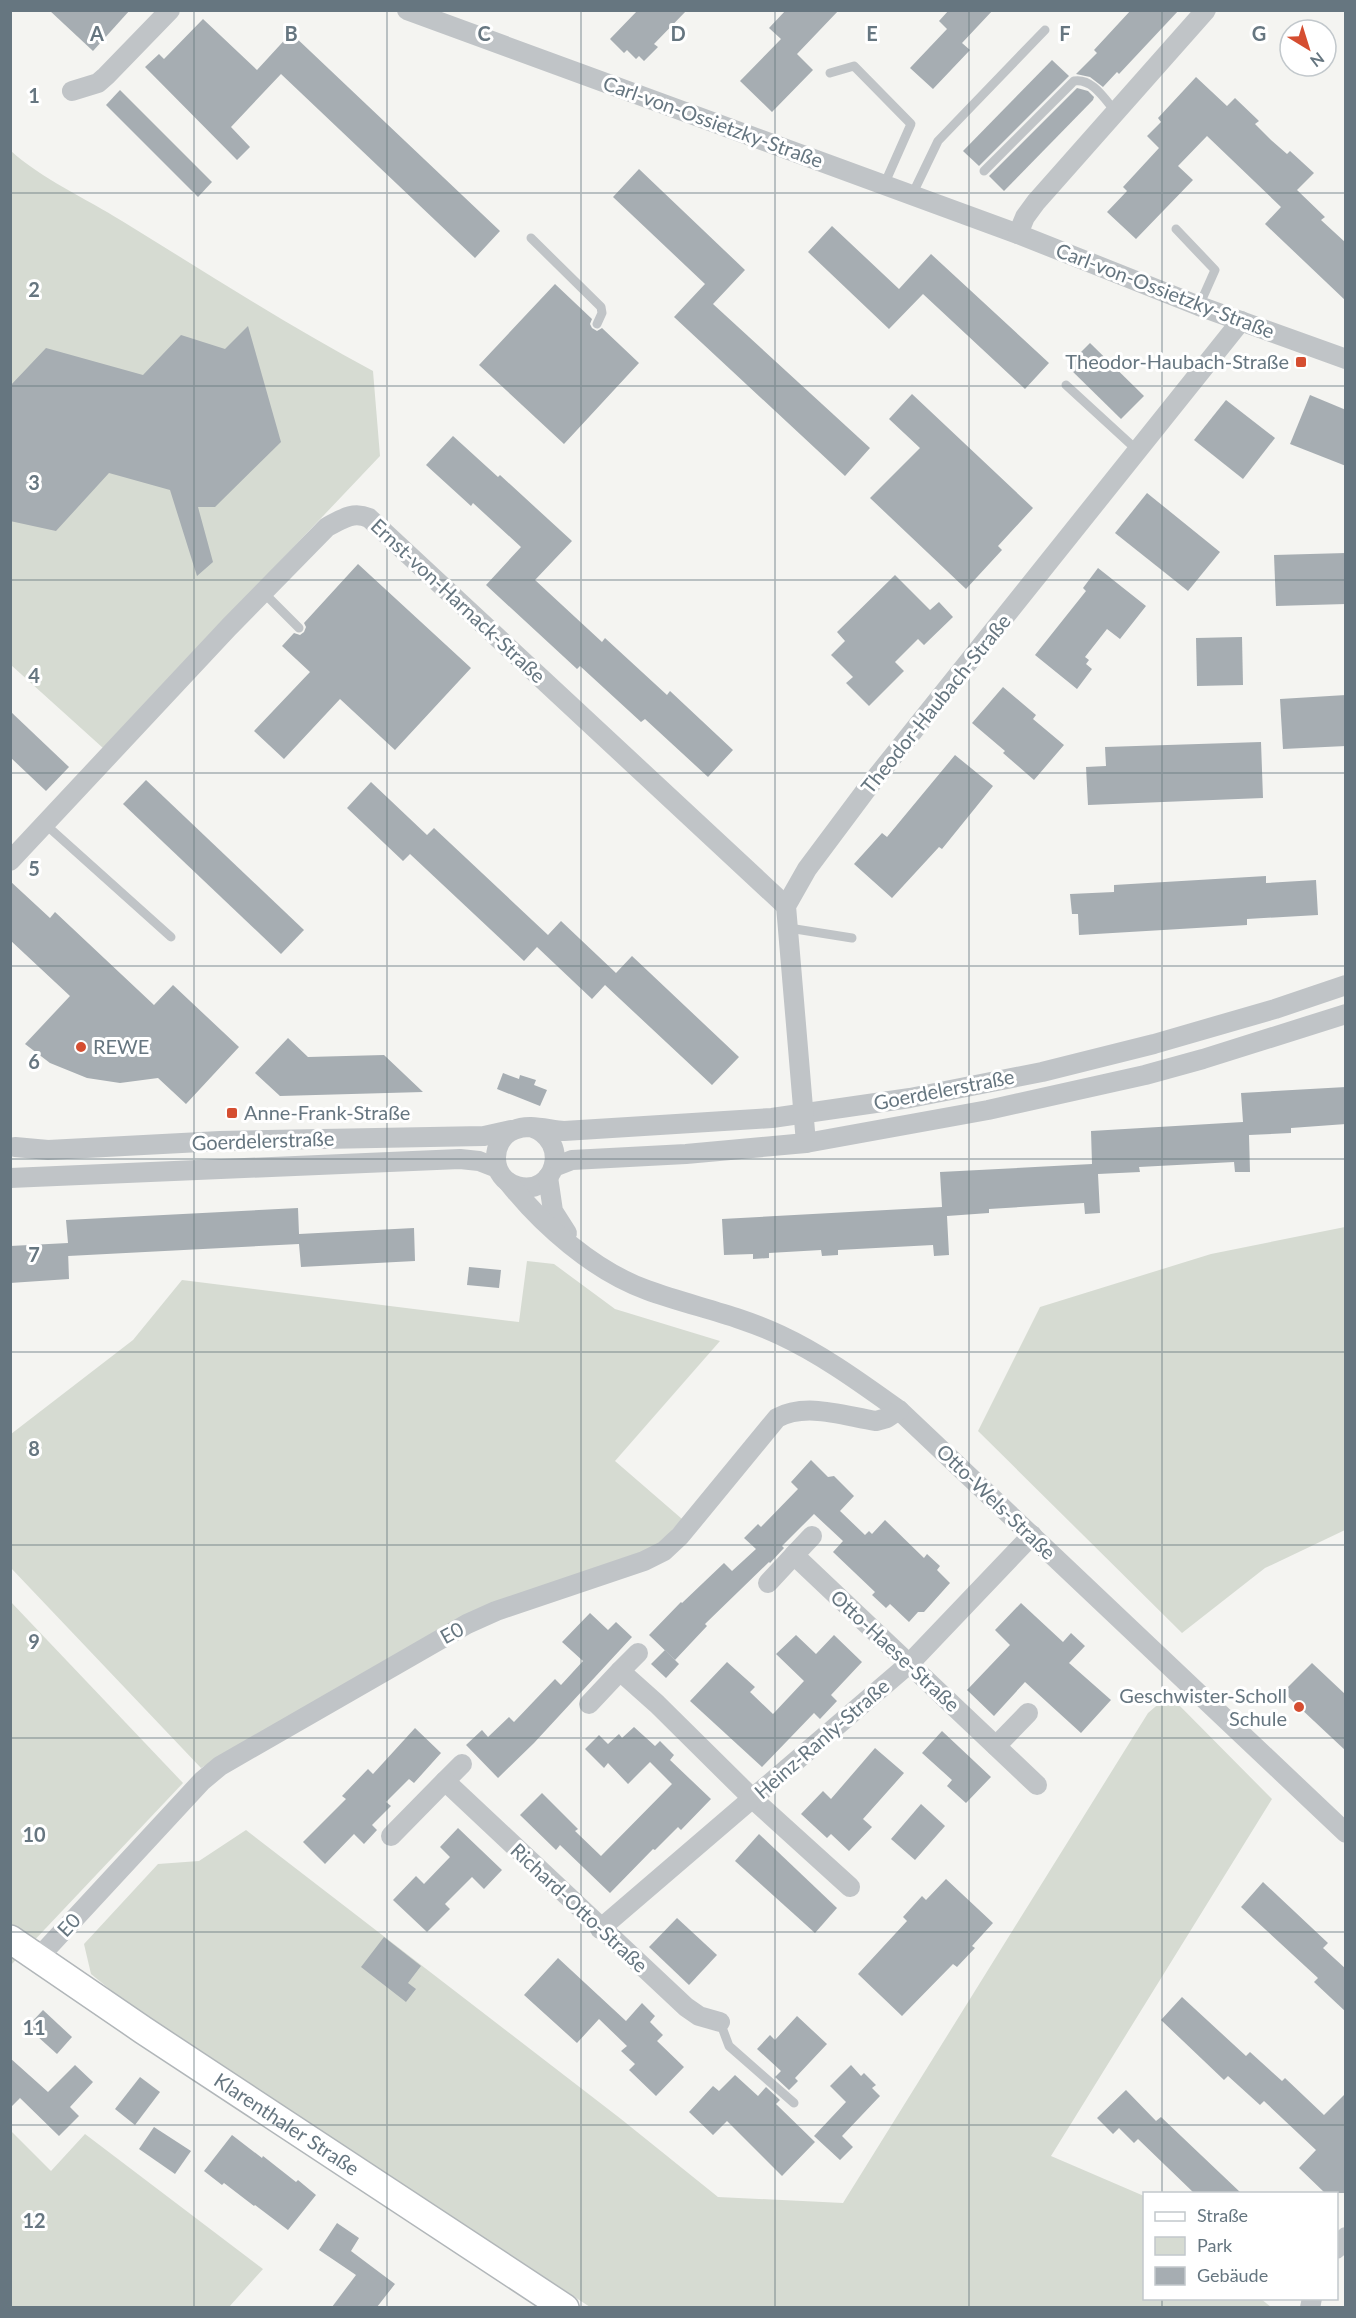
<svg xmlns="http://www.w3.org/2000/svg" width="1356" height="2318" viewBox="0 0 1356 2318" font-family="Lato,sans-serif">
  <rect width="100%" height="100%" fill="#f4f4f1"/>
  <g fill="#d6dbd2">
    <path d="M 10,150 C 40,178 87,199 122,221 C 205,272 287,325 373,371 L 380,456 L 103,748 L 11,665 Z"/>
    <path d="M 1345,1227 L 1345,1530 L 1265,1568 L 1182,1633 L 978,1431 L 1040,1307 L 1211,1254 Z"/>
    <path d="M 527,1261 L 554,1264 L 615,1309 L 720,1341 L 615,1461 L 682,1519 L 658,1546 L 476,1611 L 201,1768 L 11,1568 L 11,1434 L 133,1340 L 182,1280 L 519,1322 Z"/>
    <path d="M 10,1601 L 183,1783 L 11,1965 L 10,1965 Z"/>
    <path d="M 1169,1695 L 1272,1799 L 1051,2156 L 1144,2196 L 1144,2298 L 1261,2299 L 1271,2307 L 590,2307 L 140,2014 L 91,1974 L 84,1944 L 158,1864 L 199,1861 L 246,1830 L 621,2119 L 718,2197 L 843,2203 L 1148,1713 Z"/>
    <path d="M 11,2131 L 51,2171 L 85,2134 L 263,2269 L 229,2307 L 11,2307 Z"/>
  </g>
  <g fill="#a6adb2">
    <path d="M 49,10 L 130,10 L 93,51 Z"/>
    <path d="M 638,10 L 687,10 L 654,44 L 658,47 L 644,61 L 639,56 L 636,59 L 627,50 L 624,53 L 610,39 Z"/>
    <path d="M 786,10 L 839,10 L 797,54 L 813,70 L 772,112 L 740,81 L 781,39 L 769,28 Z"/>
    <path d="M 949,10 L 993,10 L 962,43 L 970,50 L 933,89 L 910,68 L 947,29 L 939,21 Z"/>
    <path d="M 1131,10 L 1179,10 L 1119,74 L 1117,72 L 1103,87 L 1090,77 L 1076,74 L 1097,53 L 1094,50 Z"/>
    <path d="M 203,19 L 257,70 L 291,33 L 500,231 L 475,258 L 281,74 L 231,127 L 250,147 L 237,160 L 145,67 L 159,54 L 164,59 Z"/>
    <path d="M 1052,60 L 1069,76 L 979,166 L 963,151 Z"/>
    <path d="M 1196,77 L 1227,106 L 1235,98 L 1259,121 L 1255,124 L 1271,140 L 1287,154 L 1290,151 L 1314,173 L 1297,190 L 1325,217 L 1321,220 L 1346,243 L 1346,301 L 1265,224 L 1281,207 L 1207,136 L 1178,166 L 1193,180 L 1136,239 L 1107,212 L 1127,191 L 1123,187 L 1159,148 L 1147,136 L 1161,122 L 1158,118 Z"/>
    <path d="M 1077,88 L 1088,91 L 1094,97 L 1093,100 L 1004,191 L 989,176 Z"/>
    <path d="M 120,90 L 212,182 L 198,197 L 106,105 Z"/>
    <path d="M 639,169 L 745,270 L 713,304 L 870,448 L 845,476 L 674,317 L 705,284 L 613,197 Z"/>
    <path d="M 832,226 L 899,289 L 931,254 L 1049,363 L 1025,389 L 923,294 L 889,329 L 808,252 Z"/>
    <path d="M 555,284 L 592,319 L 590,324 L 592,328 L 597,331 L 602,328 L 639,363 L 564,444 L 479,365 Z"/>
    <path d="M 248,326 L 281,442 L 215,507 L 198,507 L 213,562 L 197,576 L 170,490 L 109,473 L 56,531 L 10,521 L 10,386 L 46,348 L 143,375 L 181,335 L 225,349 Z"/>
    <path d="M 1090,343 L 1144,396 L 1121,419 L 1067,366 Z"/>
    <path d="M 912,394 L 1033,508 L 998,546 L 1002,550 L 966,589 L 870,498 L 920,448 L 889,419 Z"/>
    <path d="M 1310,395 L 1346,410 L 1346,466 L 1290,444 Z"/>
    <path d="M 1226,400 L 1275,438 L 1243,479 L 1194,440 Z"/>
    <path d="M 453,436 L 498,477 L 500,475 L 572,541 L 535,580 L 602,642 L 605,638 L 667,695 L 670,691 L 733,750 L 708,777 L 645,719 L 641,722 L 580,666 L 577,669 L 486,585 L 521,547 L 473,503 L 471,506 L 426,465 Z"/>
    <path d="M 1147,493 L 1220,552 L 1188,591 L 1115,533 Z"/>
    <path d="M 1346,553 L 1346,604 L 1276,606 L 1274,555 Z"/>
    <path d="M 358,564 L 471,668 L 395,750 L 340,699 L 284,759 L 254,731 L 310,672 L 282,646 L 294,633 L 300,635 L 304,632 L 306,627 L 304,623 Z"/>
    <path d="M 1098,568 L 1146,606 L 1120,639 L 1107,629 L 1085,657 L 1089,660 L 1086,664 L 1092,669 L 1077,689 L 1035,655 L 1086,591 L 1083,588 Z"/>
    <path d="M 895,575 L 930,610 L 939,602 L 953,617 L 924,645 L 918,639 L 895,662 L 904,671 L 869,706 L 846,683 L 853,677 L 831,655 L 845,641 L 837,632 Z"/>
    <path d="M 1242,637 L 1243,685 L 1197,686 L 1196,638 Z"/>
    <path d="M 1003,687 L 1036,715 L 1033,719 L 1064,745 L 1034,780 L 1003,753 L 1005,751 L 972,723 Z"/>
    <path d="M 1346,695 L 1346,746 L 1283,749 L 1280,699 Z"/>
    <path d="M 10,711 L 69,767 L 46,791 L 10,757 Z"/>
    <path d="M 1261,742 L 1263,798 L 1088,805 L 1086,767 L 1106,766 L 1105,747 Z"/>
    <path d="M 955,755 L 993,786 L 942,849 L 939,847 L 892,898 L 854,864 L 882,833 L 887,837 Z"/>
    <path d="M 146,780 L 304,930 L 281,954 L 123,804 Z"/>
    <path d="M 371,782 L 427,835 L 434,828 L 548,935 L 561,921 L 616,973 L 632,956 L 739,1057 L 712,1085 L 605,985 L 592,999 L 537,947 L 524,961 L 410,854 L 403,861 L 347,808 Z"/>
    <path d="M 1266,876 L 1266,883 L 1316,880 L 1318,915 L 1247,919 L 1247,925 L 1079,935 L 1078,914 L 1072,914 L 1070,894 L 1114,892 L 1114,885 Z"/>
    <path d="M 10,881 L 50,918 L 55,912 L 154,1005 L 173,985 L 239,1047 L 186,1104 L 158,1078 L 120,1083 L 87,1078 L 50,1063 L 25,1044 L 70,996 L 10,940 Z"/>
    <path d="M 288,1038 L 308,1057 L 384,1055 L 423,1092 L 280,1096 L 255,1073 Z"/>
    <path d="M 503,1073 L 519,1079 L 520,1075 L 536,1080 L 534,1085 L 547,1090 L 540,1106 L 497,1089 Z"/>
    <path d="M 1346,1087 L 1346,1124 L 1291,1128 L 1291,1133 L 1249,1135 L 1250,1172 L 1235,1172 L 1234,1162 L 1139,1167 L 1140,1172 L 1098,1174 L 1100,1213 L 1085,1214 L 1084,1203 L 989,1209 L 989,1213 L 947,1216 L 949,1255 L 934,1256 L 933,1245 L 838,1250 L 838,1255 L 822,1256 L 821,1250 L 769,1253 L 769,1258 L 753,1259 L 753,1254 L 724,1255 L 722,1219 L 942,1207 L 940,1172 L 1092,1164 L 1091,1131 L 1243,1122 L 1241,1093 Z"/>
    <path d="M 298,1208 L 299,1234 L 414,1228 L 415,1261 L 301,1267 L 299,1244 L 68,1256 L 68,1250 L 69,1279 L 10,1283 L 10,1246 L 68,1243 L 66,1220 Z"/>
    <path d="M 469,1267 L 501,1270 L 499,1288 L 467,1285 Z"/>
    <path d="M 811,1460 L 828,1477 L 834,1476 L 854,1496 L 840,1511 L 865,1535 L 869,1531 L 872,1534 L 885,1520 L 924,1558 L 927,1554 L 940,1566 L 937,1570 L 950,1583 L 924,1612 L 918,1612 L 909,1622 L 890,1604 L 886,1608 L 872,1595 L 875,1592 L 833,1552 L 843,1541 L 814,1514 L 782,1546 L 784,1548 L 770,1563 L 769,1562 L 705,1624 L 707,1626 L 675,1660 L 649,1635 L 681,1602 L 682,1603 L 724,1563 L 732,1571 L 756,1549 L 744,1538 L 758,1524 L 761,1527 L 798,1489 L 791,1482 Z"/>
    <path d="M 1021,1603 L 1063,1642 L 1071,1633 L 1085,1646 L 1069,1663 L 1111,1700 L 1081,1733 L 1025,1682 L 994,1716 L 967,1690 L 1010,1645 L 995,1630 Z"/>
    <path d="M 590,1613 L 608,1630 L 616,1622 L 632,1637 L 534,1743 L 498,1778 L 466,1745 L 482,1730 L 488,1737 L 509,1717 L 514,1722 L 555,1679 L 561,1685 L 583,1661 L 562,1642 Z"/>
    <path d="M 796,1635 L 816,1654 L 834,1635 L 862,1662 L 831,1695 L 837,1701 L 820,1719 L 814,1713 L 762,1767 L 690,1701 L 727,1662 L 755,1687 L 750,1692 L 773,1714 L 804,1681 L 776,1654 Z"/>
    <path d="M 665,1650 L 679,1664 L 666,1678 L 651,1664 Z"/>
    <path d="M 1312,1663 L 1346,1695 L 1346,1751 L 1283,1692 Z"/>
    <path d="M 634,1727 L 655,1746 L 660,1741 L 674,1755 L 670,1760 L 711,1799 L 681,1830 L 678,1827 L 655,1850 L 653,1849 L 610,1893 L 560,1845 L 556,1850 L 520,1815 L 542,1793 L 578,1829 L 575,1831 L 601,1856 L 672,1784 L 650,1762 L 628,1784 L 608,1763 L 604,1768 L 585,1749 L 599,1735 L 608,1744 L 619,1734 L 622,1738 Z"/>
    <path d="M 415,1728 L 441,1753 L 414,1783 L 409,1779 L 386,1802 L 391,1806 L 372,1825 L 377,1830 L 364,1844 L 354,1834 L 325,1864 L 303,1842 L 346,1799 L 342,1796 L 368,1769 L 373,1774 Z"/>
    <path d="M 942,1731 L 991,1777 L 966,1803 L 947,1786 L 952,1780 L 922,1753 Z"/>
    <path d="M 875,1748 L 904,1773 L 863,1819 L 872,1827 L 849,1851 L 831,1834 L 827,1838 L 801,1814 L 823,1791 L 831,1799 Z"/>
    <path d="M 921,1804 L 945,1826 L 915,1860 L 891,1839 Z"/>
    <path d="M 458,1828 L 502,1870 L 484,1889 L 472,1877 L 445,1904 L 450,1909 L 427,1932 L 393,1900 L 416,1876 L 424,1884 L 450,1857 L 440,1847 Z"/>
    <path d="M 759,1834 L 837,1908 L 815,1933 L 735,1861 Z"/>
    <path d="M 946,1879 L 993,1923 L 972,1946 L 975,1948 L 957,1967 L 953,1964 L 902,2016 L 858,1974 L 907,1921 L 903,1917 L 922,1896 L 926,1900 Z"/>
    <path d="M 1263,1882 L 1328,1943 L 1323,1948 L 1346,1969 L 1346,2012 L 1314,1982 L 1318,1978 L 1241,1907 Z"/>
    <path d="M 677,1918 L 717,1955 L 689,1985 L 649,1947 Z"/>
    <path d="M 384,1937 L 421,1966 L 408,1983 L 416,1989 L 406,2002 L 361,1967 Z"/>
    <path d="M 558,1958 L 626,2021 L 642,2003 L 655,2016 L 650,2022 L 663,2035 L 657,2041 L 684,2067 L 656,2096 L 629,2070 L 635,2064 L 621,2051 L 627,2046 L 599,2019 L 577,2043 L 524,1995 Z"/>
    <path d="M 1182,1997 L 1246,2056 L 1250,2052 L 1282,2081 L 1285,2078 L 1324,2115 L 1346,2093 L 1346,2193 L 1325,2193 L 1299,2168 L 1316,2150 L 1264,2101 L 1260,2105 L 1228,2076 L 1224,2080 L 1161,2020 Z"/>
    <path d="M 43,2010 L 72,2037 L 57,2054 L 27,2027 Z"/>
    <path d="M 797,2016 L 827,2044 L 795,2078 L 798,2081 L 789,2090 L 775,2077 L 781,2071 L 757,2049 L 770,2035 L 775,2040 Z"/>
    <path d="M 10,2058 L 48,2092 L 75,2065 L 93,2082 L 70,2107 L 79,2116 L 59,2136 L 20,2098 L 10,2108 Z"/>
    <path d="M 851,2065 L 861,2076 L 864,2073 L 876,2085 L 872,2088 L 880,2096 L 842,2136 L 853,2147 L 840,2160 L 814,2136 L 846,2102 L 830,2086 Z"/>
    <path d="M 735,2075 L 758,2096 L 766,2087 L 780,2100 L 776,2104 L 815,2142 L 782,2176 L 727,2121 L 713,2135 L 689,2112 L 713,2086 L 719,2091 Z"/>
    <path d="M 140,2077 L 160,2092 L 135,2125 L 115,2109 Z"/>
    <path d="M 1126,2090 L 1156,2121 L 1161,2117 L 1241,2193 L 1194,2193 L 1138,2139 L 1134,2143 L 1119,2128 L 1113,2134 L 1097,2118 Z"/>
    <path d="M 154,2127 L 191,2151 L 175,2174 L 139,2149 Z"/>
    <path d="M 232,2135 L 262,2158 L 263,2156 L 296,2182 L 298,2180 L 316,2195 L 288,2230 L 255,2205 L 254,2206 L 224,2183 L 222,2185 L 204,2171 Z"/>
    <path d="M 337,2223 L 359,2238 L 351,2251 L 395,2284 L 377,2307 L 332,2307 L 356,2275 L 319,2250 Z"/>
  </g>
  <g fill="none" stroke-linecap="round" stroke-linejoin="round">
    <defs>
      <g id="secondary">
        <path id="s1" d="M 10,1939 L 143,2030 L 565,2308"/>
      </g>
    </defs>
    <use href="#secondary" stroke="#b1b6b9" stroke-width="30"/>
    <g stroke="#c0c4c7" stroke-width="9">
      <path d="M 830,73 L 854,66 L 911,124 L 884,185"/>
      <path d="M 984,171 L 1074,81 C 1092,78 1104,98 1115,111"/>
      <path d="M 912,195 L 938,141 L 1045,30"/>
      <path d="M 1176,229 L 1215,270 L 1199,306"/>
      <path d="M 531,238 L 601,307 L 602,313 L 597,324"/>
      <path d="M 1066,385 L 1138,451"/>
      <path d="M 263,592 L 299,628"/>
      <path d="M 45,824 L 171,937"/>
      <path d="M 789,928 L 852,938"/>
      <path d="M 720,2022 L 729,2046 L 794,2103"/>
    </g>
    <g stroke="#c0c4c7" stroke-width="20">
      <path d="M 407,10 L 1018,234 L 1199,306 L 1346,359"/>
      <path d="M 72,91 L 98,83 L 106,76 L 170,10"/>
      <path d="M 1018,234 L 1025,217 L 1036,202 L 1206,10"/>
      <path d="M 10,861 L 229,627 L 327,527 C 342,519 353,511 369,518 L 786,906"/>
      <path d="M 531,1127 C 572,1141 555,1197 517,1186 C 490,1179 489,1140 514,1130 C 529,1123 548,1130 564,1131 L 772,1118 L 910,1098 L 1042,1072 L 1154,1044 L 1275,1009 L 1346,985"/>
      <path d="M 806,1143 L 786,906 L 807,869 L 866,790 L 1241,321"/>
      <path d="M 15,1147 L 48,1150 L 220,1141 L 484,1136 L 511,1130"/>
      <path d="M 554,1167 L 572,1160 L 686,1154 L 806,1143 L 988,1110 L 1145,1075 L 1203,1059 L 1346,1014"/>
      <path d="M 548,1177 L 553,1211 L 567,1233"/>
      <path d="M 10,1178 L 460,1159 L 479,1161 L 497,1168"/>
      <path d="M 508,1182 C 542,1225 594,1271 647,1290 C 691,1306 738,1315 780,1335 C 823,1355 861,1383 899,1410 L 1346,1833"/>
      <path d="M 794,1555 L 812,1536"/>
      <path d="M 768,1583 L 794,1555 L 1037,1785"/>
      <path d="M 620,1671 L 638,1653"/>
      <path d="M 589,1704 L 620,1671 L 657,1704 L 753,1799 L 850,1887"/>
      <path d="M 996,1746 L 1028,1713"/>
      <path d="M 445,1781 L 462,1764"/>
      <path d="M 391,1836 L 445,1781 L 686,2007 L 699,2016 L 720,2022"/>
      <path d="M 600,1929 L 909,1664 L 1032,1535"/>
      <path d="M 39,1957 L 202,1781 L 220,1766 L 467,1624 L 496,1611 L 644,1561 L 664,1551 L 680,1536 L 777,1418 C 806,1402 844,1416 876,1421 L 887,1418 L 899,1410"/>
      <path d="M 1336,2249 L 1346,2237"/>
      <path d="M 1310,2308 L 1312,2298"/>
    </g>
    <use href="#secondary" stroke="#fff" stroke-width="27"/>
  </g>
  <path fill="none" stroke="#667680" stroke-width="1.5" stroke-opacity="0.55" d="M 194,10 L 194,2308M 387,10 L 387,2308M 581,10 L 581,2308M 775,10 L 775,2308M 969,10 L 969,2308M 1162,10 L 1162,2194M 10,193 L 1346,193M 10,386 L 1346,386M 10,580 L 1346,580M 10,773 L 1346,773M 10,966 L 1346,966M 10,1159 L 1346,1159M 10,1352 L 1346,1352M 10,1545 L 1346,1545M 10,1738 L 1346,1738M 10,1932 L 1346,1932M 10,2125 L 1346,2125M 1162,2298 L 1162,2308"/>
  <g fill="#d54e31" stroke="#fff" stroke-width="2">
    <rect x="1295" y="356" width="12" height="12" rx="3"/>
    <circle cx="81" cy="1047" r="6"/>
    <rect x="226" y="1107" width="12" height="12" rx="3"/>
    <circle cx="1299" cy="1707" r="6"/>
  </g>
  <g text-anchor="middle" stroke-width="6" stroke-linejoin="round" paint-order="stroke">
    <g font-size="20" fill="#667680" stroke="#fff">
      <text transform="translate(713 122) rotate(20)" y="7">Carl-von-Ossietzky-Straße</text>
      <text transform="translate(1165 291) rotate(21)" y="7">Carl-von-Ossietzky-Straße</text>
      <text transform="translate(458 601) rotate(43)" y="7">Ernst-von-Harnack-Straße</text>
      <text transform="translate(936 704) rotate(-51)" y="7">Theodor-Haubach-Straße</text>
      <text transform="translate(944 1090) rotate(-11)" y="7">Goerdelerstraße</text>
      <text transform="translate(263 1141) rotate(-2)" y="7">Goerdelerstraße</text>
      <text transform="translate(996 1502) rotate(44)" y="7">Otto-Wels-Straße</text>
      <text transform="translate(452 1633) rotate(-29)" y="7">E0</text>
      <text transform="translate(895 1651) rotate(43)" y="7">Otto-Haese-Straße</text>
      <text transform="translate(822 1739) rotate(-41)" y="7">Heinz-Ranly-Straße</text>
      <text transform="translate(579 1908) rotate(43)" y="7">Richard-Otto-Straße</text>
      <text transform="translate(69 1925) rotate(-47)" y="7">E0</text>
      <text dy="7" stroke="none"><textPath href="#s1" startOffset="333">Klarenthaler Straße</textPath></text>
    </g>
    <g font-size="20" fill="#667680" stroke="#fff" text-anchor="end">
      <text x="1289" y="369">Theodor-Haubach-Straße</text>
      <text x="93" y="1054" text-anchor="start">REWE</text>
      <text x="244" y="1120" text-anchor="start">Anne-Frank-Straße</text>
      <text x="1287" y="1703">Geschwister-Scholl<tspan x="1287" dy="23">Schule</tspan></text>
    </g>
  </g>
  <g font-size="20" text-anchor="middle" font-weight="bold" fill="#667680" stroke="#fff" stroke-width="6" stroke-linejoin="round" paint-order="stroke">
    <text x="97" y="41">A</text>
    <text x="291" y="41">B</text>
    <text x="484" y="41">C</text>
    <text x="678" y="41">D</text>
    <text x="872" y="41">E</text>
    <text x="1065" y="41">F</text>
    <text x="1259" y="41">G</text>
    <text x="34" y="103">1</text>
    <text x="34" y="297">2</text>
    <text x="34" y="490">3</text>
    <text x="34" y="683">4</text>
    <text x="34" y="876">5</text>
    <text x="34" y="1069">6</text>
    <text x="34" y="1262">7</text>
    <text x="34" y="1456">8</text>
    <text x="34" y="1649">9</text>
    <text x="34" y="1842">10</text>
    <text x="34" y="2035">11</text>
    <text x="34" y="2228">12</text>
  </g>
  <rect width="1356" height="2318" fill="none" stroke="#667680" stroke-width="24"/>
  <rect x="1143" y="2192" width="195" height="108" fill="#ffffff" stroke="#c2c8cc" stroke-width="1.5"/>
  <rect x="1155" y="2212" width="30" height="9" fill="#ffffff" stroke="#c2c8cc" stroke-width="1.5"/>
  <text x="1197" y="2222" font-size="18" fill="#667680">Straße</text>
  <rect x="1155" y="2237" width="30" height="18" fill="#d6dbd2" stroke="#c2c8cc" stroke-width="1.5"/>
  <text x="1197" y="2252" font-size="18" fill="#667680">Park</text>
  <rect x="1155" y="2267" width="30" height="18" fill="#a6adb2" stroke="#c2c8cc" stroke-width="1.5"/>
  <text x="1197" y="2282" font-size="18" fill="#667680">Gebäude</text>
  <g transform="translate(1308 48) rotate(142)"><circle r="28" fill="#ffffff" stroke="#c2c8cc" stroke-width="1.5"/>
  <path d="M0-4.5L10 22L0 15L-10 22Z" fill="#d54e31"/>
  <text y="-9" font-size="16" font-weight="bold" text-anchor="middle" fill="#667680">N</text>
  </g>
</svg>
